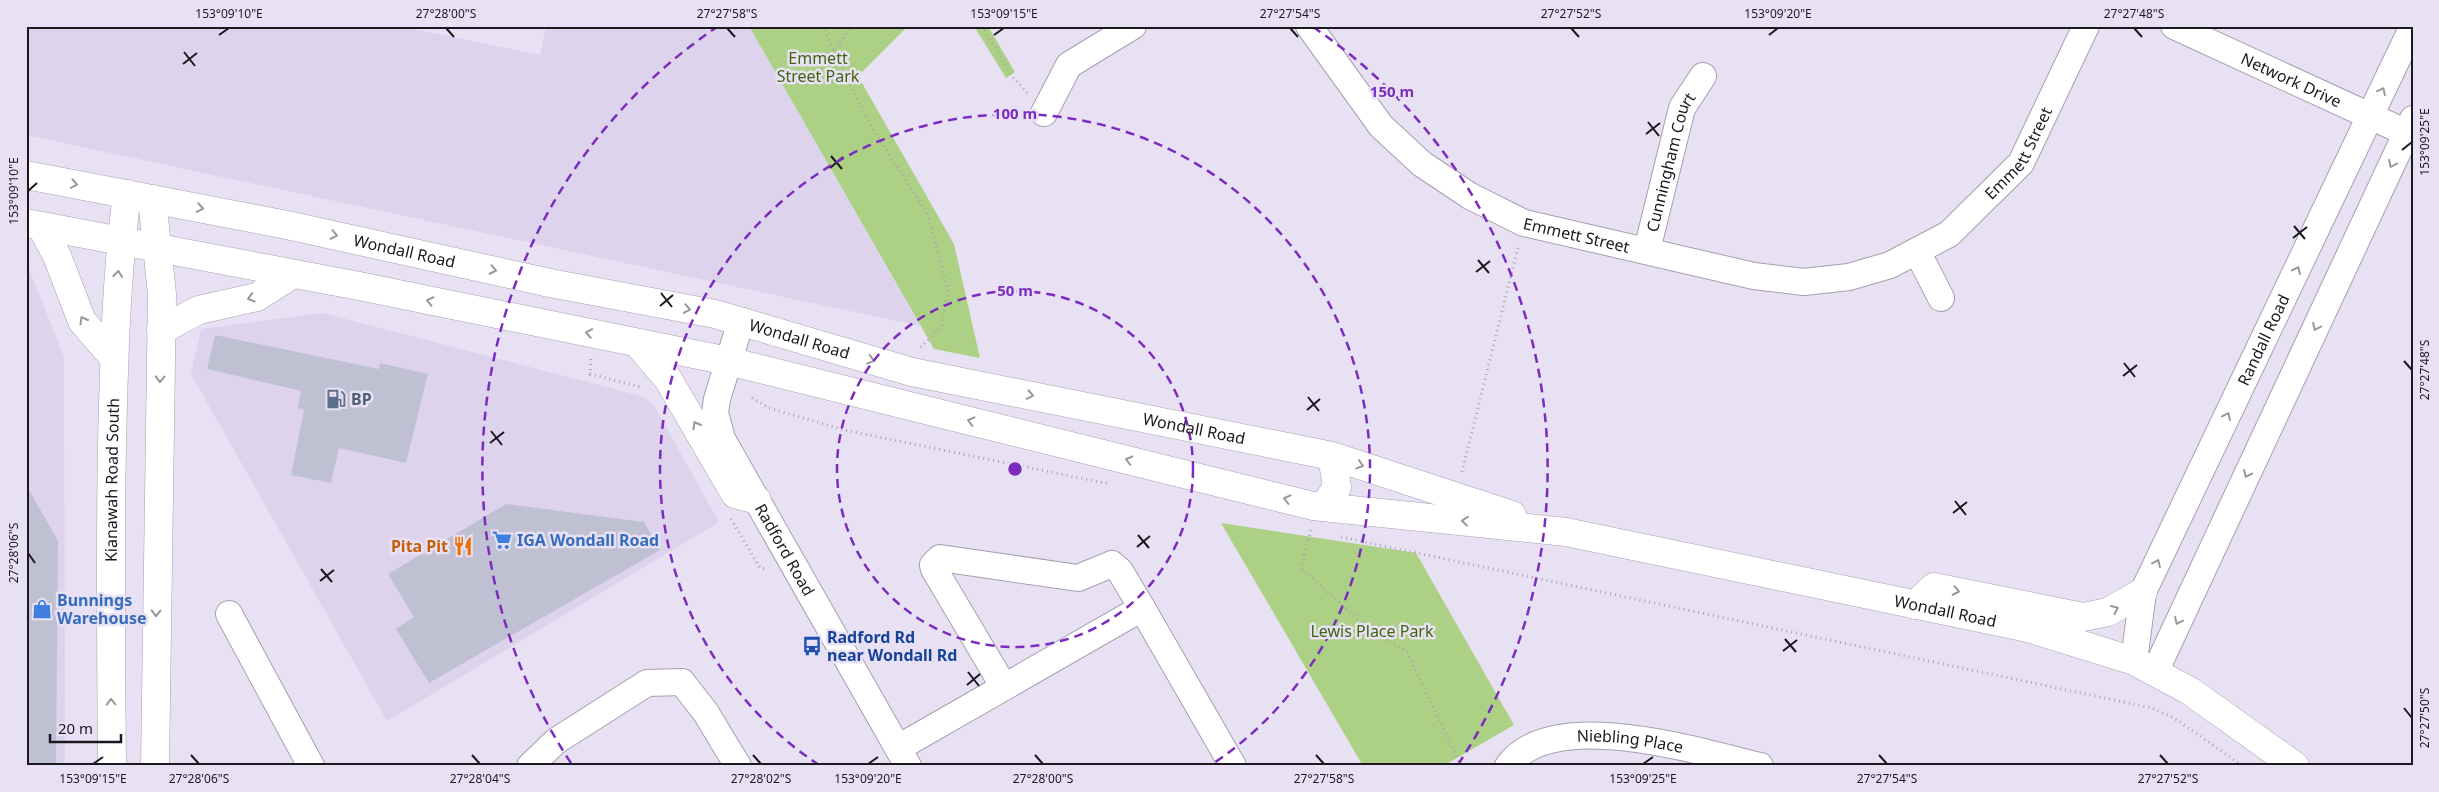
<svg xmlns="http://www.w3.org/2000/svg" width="2439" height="792" viewBox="0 0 2439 792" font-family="'Noto Sans',sans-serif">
  <rect width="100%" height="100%" fill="#e8e1f4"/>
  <g fill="#ddd3ed">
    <path d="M 26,26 L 400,26 L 540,55 L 546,26 L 749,26 L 920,326 L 26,135 Z"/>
    <path d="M 26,261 L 64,357 L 65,766 L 26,766 Z"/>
    <path d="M 323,313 L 645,397 L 656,409 L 719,522 L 387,721 L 191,374 L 201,329 Z"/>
  </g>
  <g fill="#acd084">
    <path d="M 749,26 L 908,26 L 858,76 L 954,244 L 980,358 L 934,349 Z"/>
    <path d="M 974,26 L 988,26 L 1015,72 L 1006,78 Z"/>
    <path d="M 1221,523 L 1416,553 L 1514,725 L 1443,766 L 1363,766 Z"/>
  </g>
  <g fill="#c0c0d3">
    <path d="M 215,335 L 379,369 L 380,363 L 428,374 L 406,463 L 339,448 L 331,483 L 291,475 L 304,410 L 298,408 L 301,391 L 207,369 Z"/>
    <path d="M 26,485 L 58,541 L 56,766 L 26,766 Z"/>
    <path d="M 506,504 L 644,522 L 660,550 L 429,683 L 396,629 L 414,617 L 388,574 Z"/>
  </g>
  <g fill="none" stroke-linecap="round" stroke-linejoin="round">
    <defs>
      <g id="minor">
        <path id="s1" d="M 1309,26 L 1381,126 L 1422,164 L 1470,196 L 1524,223 L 1754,276 L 1804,282 L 1849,277 L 1890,265 L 1949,234 L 2021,163 L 2086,26"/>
        <path id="s2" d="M 2174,26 L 2407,133"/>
        <path d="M 1044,113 L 1069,65 L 1133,26"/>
        <path id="s3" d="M 1647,250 L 1682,108 L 1703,76"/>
        <path d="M 1917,251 L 1941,298"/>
        <path id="s4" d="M 741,321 L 717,399 L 715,413 L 722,439 L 908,766"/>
        <path d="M 229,614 L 311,766"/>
        <path id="s5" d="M 2134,661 L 2143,592 L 2413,26"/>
        <path d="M 2155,672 L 2413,119"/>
        <path d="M 1004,687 L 934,569 L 933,565 L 940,558 L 1078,578 L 1112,564 L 1120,571 L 1142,608"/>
        <path d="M 898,748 L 1142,608 L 1233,766"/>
        <path d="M 530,766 L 556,741 L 647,683 L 682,682 L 706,713 L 738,766"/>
        <path id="s6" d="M 1508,766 C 1552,705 1700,752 1760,766"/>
      </g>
      <g id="major">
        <path id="s7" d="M 26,175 L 287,225 L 550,283 L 715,314 L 912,372 L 1332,456 L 1512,515"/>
        <path d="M 152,199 L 162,294 L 155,766"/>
        <path id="s8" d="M 26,223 L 359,286 L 728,361 L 1313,506 L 1566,532 L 2028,628 L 2134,661 L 2190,691 L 2295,766"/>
        <path d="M 41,226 L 57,256 L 82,321 L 114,358"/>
        <path d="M 161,330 L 199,310 L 257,297 L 293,274"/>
        <path d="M 637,343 L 668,379 L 735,494 L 757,500"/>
        <path d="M 1324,507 L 1337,487 L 1332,456"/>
        <path d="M 1915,605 L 1934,587 L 2083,617 L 2108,612 L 2143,592"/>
        <path id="s9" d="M 112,766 C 111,658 110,551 112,444 C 114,360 116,278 127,194"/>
      </g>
    </defs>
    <use href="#minor" stroke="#a69fb1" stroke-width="28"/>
    <use href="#major" stroke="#a69fb1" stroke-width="29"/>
    <g stroke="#a9a4b3" stroke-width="3" stroke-dasharray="1 4" stroke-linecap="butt">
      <path d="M 822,26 L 869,123 L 927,213 L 948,291 L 941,327 L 920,348"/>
      <path d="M 982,26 L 1013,77 L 1028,94"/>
      <path d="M 835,51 L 851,26"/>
      <path d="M 591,359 L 590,374 L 640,387"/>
      <path d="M 752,398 L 769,408 L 844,430 L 1110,484"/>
      <path d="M 1462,472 L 1518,247"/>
      <path d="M 731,519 L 760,568 L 766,569"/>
      <path d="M 1311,530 L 1301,568 L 1370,630 L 1407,652 L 1461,766"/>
      <path d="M 1341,537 L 2152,708 L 2174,718 L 2243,766"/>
    </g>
    <use href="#minor" stroke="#fff" stroke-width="26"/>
    <use href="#major" stroke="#fff" stroke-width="28"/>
  </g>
  <defs><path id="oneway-chevron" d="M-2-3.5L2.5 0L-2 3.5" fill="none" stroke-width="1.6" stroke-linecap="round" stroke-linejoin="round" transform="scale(1.25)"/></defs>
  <g stroke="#98979a">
    <use href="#oneway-chevron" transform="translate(2382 91) rotate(-64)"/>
    <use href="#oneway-chevron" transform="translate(2392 164) rotate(115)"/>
    <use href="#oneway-chevron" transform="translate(74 184) rotate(11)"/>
    <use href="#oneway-chevron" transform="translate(200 208) rotate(10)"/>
    <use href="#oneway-chevron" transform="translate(334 235) rotate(12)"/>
    <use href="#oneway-chevron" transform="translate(493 270) rotate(12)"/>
    <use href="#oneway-chevron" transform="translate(2297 270) rotate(-65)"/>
    <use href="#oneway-chevron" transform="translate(118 274) rotate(-84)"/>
    <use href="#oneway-chevron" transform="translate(251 298) rotate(164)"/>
    <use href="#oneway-chevron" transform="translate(430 301) rotate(-168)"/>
    <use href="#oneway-chevron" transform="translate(687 309) rotate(11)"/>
    <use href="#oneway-chevron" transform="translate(83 320) rotate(-120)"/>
    <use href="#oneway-chevron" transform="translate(2316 327) rotate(115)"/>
    <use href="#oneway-chevron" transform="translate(589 333) rotate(-169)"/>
    <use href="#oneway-chevron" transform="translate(871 360) rotate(16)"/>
    <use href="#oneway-chevron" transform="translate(160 379) rotate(91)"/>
    <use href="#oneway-chevron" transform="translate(1030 395) rotate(11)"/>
    <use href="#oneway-chevron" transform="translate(2227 416) rotate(-65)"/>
    <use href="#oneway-chevron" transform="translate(971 421) rotate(-166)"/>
    <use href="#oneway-chevron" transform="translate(696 425) rotate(-120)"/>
    <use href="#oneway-chevron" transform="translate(1129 460) rotate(-166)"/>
    <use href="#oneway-chevron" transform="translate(1360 465) rotate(18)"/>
    <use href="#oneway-chevron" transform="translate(2247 474) rotate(115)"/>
    <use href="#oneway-chevron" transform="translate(1287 499) rotate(-166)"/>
    <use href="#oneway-chevron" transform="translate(1465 521) rotate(-174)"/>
    <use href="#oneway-chevron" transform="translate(2157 563) rotate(-65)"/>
    <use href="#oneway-chevron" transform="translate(1956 591) rotate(12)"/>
    <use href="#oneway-chevron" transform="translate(2115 609) rotate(-25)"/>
    <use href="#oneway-chevron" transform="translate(156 613) rotate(91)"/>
    <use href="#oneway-chevron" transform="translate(2178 621) rotate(115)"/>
    <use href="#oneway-chevron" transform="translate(111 702) rotate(-91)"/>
  </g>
  <path fill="none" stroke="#1b181f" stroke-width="2" d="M 446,28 L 454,37M 727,28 L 735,37M 1290,28 L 1298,37M 1571,28 L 1579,37M 2134,28 L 2142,37M 219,35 L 229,28M 994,35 L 1004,28M 1769,35 L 1778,28M 184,52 L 195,66M 183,64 L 197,53M 1648,122 L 1659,136M 1646,134 L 1660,123M 2402,150 L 2412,142M 831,156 L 842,169M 830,168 L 843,157M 28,191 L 37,183M 2294,226 L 2305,239M 2293,238 L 2307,227M 1478,260 L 1489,273M 1476,272 L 1490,261M 661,293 L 672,307M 660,306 L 673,295M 2404,361 L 2412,370M 2124,363 L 2135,377M 2123,376 L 2137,365M 1308,397 L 1319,411M 1307,410 L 1320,399M 491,431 L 502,445M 490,443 L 504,432M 1955,501 L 1966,515M 1953,513 L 1967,502M 1138,535 L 1149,548M 1137,547 L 1150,536M 28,553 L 35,563M 321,569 L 332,582M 320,581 L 334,570M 1785,639 L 1796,652M 1783,651 L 1797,640M 968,672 L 979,686M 967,685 L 980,674M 2404,708 L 2412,718M 191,755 L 199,764M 472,755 L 480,764M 753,755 L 761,764M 1035,755 L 1043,764M 1316,755 L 1324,764M 1879,755 L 1887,764M 2160,755 L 2168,764M 93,764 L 103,757M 868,764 L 878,757M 1643,764 L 1653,757"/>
  <g fill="none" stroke="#7b2cbf" stroke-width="2.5" stroke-dasharray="9 6">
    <circle cx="1015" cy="469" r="178"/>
    <path d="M819 765A355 355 0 1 1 1211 765"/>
    <path d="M571 763A533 533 0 0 1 717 27M1313 27A533 533 0 0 1 1459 763"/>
  </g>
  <defs>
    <symbol id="fuel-bare" viewBox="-9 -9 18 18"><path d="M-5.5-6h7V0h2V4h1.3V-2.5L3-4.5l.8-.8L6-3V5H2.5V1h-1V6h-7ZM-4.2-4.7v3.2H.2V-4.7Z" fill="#5c6f8a" stroke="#e8e1f4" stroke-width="2.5" paint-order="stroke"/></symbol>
    <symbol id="supermarket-bare" viewBox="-9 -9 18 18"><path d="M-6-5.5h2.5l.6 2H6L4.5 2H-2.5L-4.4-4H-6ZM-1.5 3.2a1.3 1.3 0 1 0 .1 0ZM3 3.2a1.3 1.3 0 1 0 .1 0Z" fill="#3f7fe0" stroke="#e8e1f4" stroke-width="2.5" paint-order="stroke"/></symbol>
    <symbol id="restaurant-bare" viewBox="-9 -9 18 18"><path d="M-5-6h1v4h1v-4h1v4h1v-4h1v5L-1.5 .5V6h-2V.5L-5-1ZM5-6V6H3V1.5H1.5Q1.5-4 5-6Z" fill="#e8710a" stroke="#e8e1f4" stroke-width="2.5" paint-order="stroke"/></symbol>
    <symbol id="shop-bare" viewBox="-9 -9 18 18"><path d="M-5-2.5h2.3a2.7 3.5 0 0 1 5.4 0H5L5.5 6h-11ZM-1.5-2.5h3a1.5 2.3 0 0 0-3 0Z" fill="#3f7fe0" stroke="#e8e1f4" stroke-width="2.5" paint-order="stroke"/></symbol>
    <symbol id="bus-bare" viewBox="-9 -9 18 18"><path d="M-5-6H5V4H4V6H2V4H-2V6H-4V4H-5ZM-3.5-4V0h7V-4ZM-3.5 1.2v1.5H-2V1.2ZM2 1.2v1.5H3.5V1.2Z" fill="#1a4fb4" stroke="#e8e1f4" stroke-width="2.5" paint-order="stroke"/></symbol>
  </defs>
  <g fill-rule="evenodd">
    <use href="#fuel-bare" x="322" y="385" width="28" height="28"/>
    <use href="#supermarket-bare" x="488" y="526" width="28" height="28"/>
    <use href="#restaurant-bare" x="449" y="532" width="28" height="28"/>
    <use href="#shop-bare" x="28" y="595" width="28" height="28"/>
    <use href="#bus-bare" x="798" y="632" width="28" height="28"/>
  </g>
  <g text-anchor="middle" stroke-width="5" stroke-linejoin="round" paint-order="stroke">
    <g font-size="16" fill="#42630f" stroke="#e8e1f4">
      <text x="818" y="64">Emmett<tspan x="818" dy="18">Street Park</tspan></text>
      <text x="1372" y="637">Lewis Place Park</text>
    </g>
    <g font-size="16" fill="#1b181f" stroke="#e8e1f4">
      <text dy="6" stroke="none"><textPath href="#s2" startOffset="129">Network Drive</textPath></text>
      <text dy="6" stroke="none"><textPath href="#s1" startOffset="846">Emmett Street</textPath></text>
      <text dy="6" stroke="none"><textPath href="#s3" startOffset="91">Cunningham Court</textPath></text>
      <text dy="6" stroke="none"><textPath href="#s1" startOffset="351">Emmett Street</textPath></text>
      <text dy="6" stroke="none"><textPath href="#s7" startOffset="386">Wondall Road</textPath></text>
      <text dy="6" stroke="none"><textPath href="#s7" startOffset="791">Wondall Road</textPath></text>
      <text dy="6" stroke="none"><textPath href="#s5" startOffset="349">Randall Road</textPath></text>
      <text dy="6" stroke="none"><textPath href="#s7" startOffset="1196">Wondall Road</textPath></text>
      <text dy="6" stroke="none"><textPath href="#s9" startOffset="286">Kianawah Road South</textPath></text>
      <text dy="6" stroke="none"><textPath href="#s4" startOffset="250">Radford Road</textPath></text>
      <text dy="6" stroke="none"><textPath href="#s8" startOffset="1960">Wondall Road</textPath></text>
      <text dy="6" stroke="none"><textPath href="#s6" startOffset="131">Niebling Place</textPath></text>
    </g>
    <g font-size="16" font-weight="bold" fill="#4e5e75" stroke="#e8e1f4" text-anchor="start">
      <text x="351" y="405">BP</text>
    </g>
    <g font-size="16" font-weight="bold" fill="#366cbe" stroke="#e8e1f4" text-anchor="start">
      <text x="517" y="546">IGA Wondall Road</text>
      <text x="57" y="606">Bunnings<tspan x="57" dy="18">Warehouse</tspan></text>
    </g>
    <g font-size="16" font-weight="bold" fill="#c56008" stroke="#e8e1f4" text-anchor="end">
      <text x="448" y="552">Pita Pit</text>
    </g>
    <g font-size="16" font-weight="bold" fill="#164399" stroke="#e8e1f4" text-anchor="start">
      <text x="827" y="643">Radford Rd<tspan x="827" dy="18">near Wondall Rd</tspan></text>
    </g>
  </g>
  <circle cx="1015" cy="469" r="8" fill="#7b2cbf" stroke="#e8e1f4" stroke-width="2.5"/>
  <g font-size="15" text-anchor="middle" font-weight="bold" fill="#7b2cbf" stroke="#e8e1f4" stroke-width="5" stroke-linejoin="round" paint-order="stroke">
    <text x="1392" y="97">150 m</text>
    <text x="1015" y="119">100 m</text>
    <text x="1015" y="296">50 m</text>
  </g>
  <rect width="2439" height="792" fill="none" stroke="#e8e1f4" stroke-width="55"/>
  <path d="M50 734v8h71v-8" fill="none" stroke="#1b181f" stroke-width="2.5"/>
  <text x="58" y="734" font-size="15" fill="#1b181f" stroke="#e8e1f4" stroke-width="4" paint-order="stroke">20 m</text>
  <rect x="28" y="28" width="2384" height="736" fill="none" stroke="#1b181f" stroke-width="2"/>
  <g font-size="12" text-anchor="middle" fill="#1b181f">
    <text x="229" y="18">153°09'10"E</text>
    <text x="446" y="18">27°28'00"S</text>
    <text x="727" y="18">27°27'58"S</text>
    <text x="1004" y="18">153°09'15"E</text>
    <text x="1290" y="18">27°27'54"S</text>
    <text x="1571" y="18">27°27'52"S</text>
    <text x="1778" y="18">153°09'20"E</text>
    <text x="2134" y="18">27°27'48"S</text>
    <text transform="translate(2425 142) rotate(-90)" y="4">153°09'25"E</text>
    <text transform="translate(14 191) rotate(-90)" y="4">153°09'10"E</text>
    <text transform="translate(2425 370) rotate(-90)" y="4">27°27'48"S</text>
    <text transform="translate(14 553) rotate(-90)" y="4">27°28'06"S</text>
    <text transform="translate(2425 718) rotate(-90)" y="4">27°27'50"S</text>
    <text x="93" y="783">153°09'15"E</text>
    <text x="199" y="783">27°28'06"S</text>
    <text x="480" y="783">27°28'04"S</text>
    <text x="761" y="783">27°28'02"S</text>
    <text x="868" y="783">153°09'20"E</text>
    <text x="1043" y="783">27°28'00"S</text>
    <text x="1324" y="783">27°27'58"S</text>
    <text x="1643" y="783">153°09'25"E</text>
    <text x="1887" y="783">27°27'54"S</text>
    <text x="2168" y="783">27°27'52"S</text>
  </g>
</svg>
